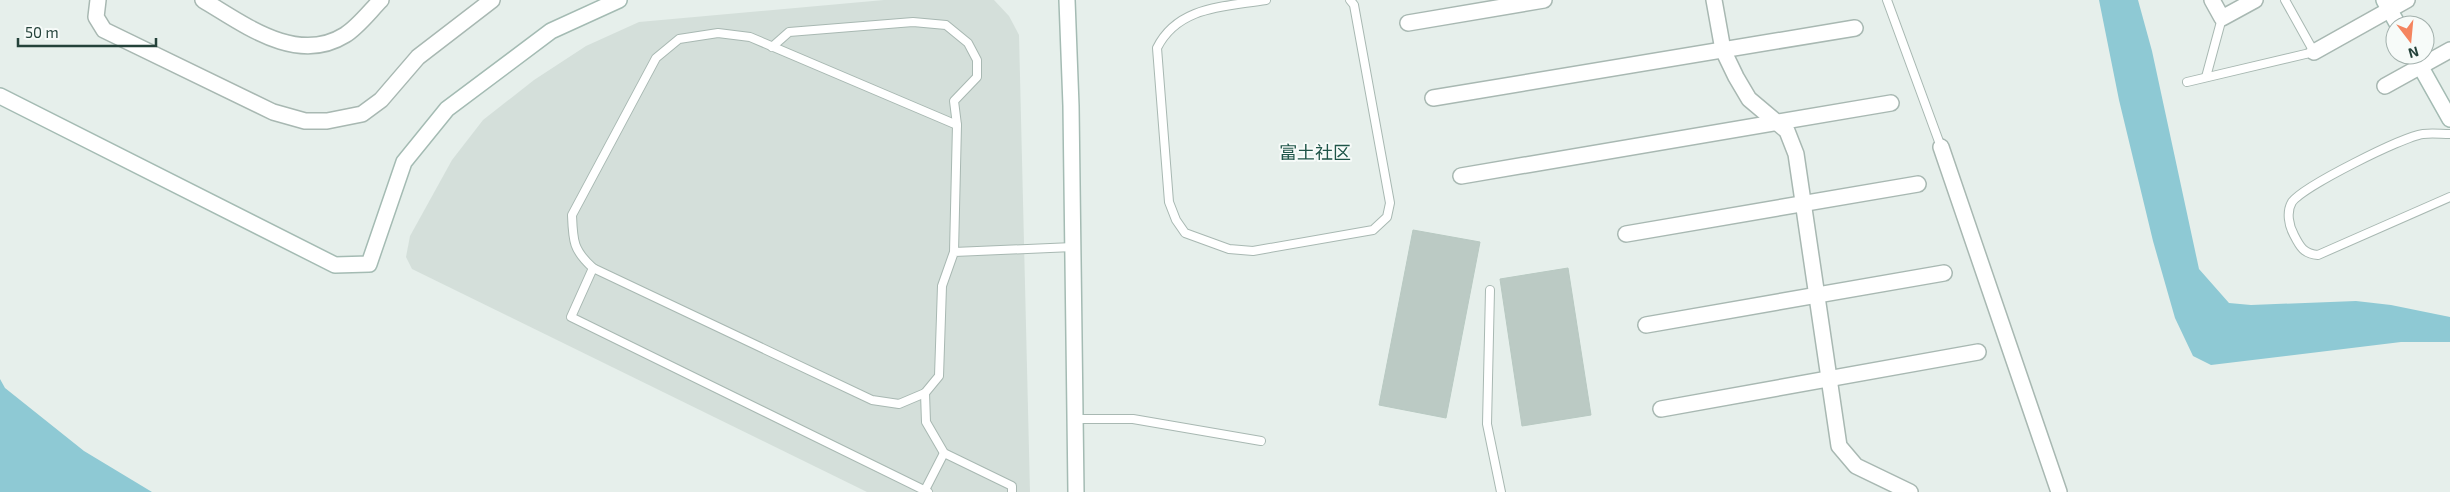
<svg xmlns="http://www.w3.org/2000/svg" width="2450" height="492" viewBox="0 0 2450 492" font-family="'Exo 2','Noto Sans SC',sans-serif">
  <rect width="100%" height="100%" fill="#e6efeb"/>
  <path fill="#d4dfda" d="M 884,0 L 994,0 L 1009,16 L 1019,35 L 1030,492 L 867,492 L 412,269 L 406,257 L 410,236 L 452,160 L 483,120 L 534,80 L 586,46 L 639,22 Z"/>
  <g fill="#8ec9d4">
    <path d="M 2099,0 L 2138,0 L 2152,51 L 2199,269 L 2229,303 L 2251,305 L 2356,301 L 2391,305 L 2450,317 L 2450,342 L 2401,342 L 2211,365 L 2193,356 L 2175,318 L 2153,241 L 2119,100 Z"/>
    <path d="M 0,379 L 5,388 L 84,451 L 152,492 L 0,492 Z"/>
  </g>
  <g fill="#bbcac4" stroke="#b8c9c2">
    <path d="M 1413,230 L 1480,242 L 1446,418 L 1379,405 Z"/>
    <path d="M 1568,268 L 1591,415 L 1522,426 L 1500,279 Z"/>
  </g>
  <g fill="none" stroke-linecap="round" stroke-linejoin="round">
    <defs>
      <g id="lane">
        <path d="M 1266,0 C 1224,7 1178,6 1157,48 L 1169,202 L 1176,220 L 1185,233 L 1229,249 L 1253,251 L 1373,230 L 1387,217 L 1390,203 L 1354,5 L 1350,0"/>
        <path d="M 1887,0 L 1941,147"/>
        <path d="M 772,47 L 789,32 L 913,22 L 946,25 L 968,43 L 977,60 L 977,77 L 954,101 L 957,125"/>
        <path d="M 2206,77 L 2222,18"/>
        <path d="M 2187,82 L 2314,52 L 2285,0"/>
        <path d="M 2450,134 C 2441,134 2432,133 2423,134 C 2402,137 2304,186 2292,202 C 2286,212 2289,226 2294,235 C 2300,247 2304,254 2318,255 L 2450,197"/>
        <path d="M 954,252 L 942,286 L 939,376 L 925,393 L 899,404 L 872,400 L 593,268 C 573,250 573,241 572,215 L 656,58 L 679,39 L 718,33 L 750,37 L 957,125 L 954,252 L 1073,247"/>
        <path d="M 593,268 L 571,317 L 928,492"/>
        <path d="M 1490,290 L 1487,424 L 1501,492"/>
        <path d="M 925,393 L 926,422 L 944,453 L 1012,486 L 1012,492"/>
        <path d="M 1075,419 L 1133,419 L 1261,441"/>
        <path d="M 925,490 L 944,453"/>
      </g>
      <g id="street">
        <path d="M 98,0 L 96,17 L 104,30 L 273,112 L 305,121 L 327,121 L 362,114 L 381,100 L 418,57 L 492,0"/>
        <path d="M 203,0 C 245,25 297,65 345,35 C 358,27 370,11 381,0"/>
        <path d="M 1714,0 L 1723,50 L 1736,77 L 1749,99 L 1787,131 L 1796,154 L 1839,446 L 1856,466 L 1910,492"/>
        <path d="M 2212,0 L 2222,18 L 2255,0"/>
        <path d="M 1408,23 L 1544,0"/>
        <path d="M 2314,52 L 2407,0"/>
        <path d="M 2385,86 L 2450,50"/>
        <path d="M 1433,98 L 1855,28"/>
        <path d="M 1941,147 L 2059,492"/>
        <path d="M 1461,176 L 1891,103"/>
        <path d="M 1626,234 L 1918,184"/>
        <path d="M 1646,325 L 1944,273"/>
        <path d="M 1661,409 L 1978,352"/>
      </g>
      <g id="secondary">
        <path d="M 1067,0 L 1071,106 L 1076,492"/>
        <path d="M 2384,0 L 2398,25"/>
        <path d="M 2414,55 L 2450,119"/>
        <path d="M 0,96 L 335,265 L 369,264 L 404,162 L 447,109 L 551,31 L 619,0"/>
      </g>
    </defs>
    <use href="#lane" stroke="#a8b8b2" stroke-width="10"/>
    <use href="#street" stroke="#a8b8b2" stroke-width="18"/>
    <use href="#secondary" stroke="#a4bbb3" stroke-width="18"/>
    <use href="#lane" stroke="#fff" stroke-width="8"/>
    <use href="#street" stroke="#fff" stroke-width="15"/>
    <use href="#secondary" stroke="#fff" stroke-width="15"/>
  </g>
  <g text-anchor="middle" stroke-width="4" stroke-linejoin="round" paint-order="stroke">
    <g font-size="18" fill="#1f5548" stroke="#f7fbf9">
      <text x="1315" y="159">富土社区</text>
    </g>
  </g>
  <g transform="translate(2410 40) rotate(164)"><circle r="24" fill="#f7fbf9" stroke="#a3b1ad"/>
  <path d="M0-4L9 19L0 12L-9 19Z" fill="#f4845f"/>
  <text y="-8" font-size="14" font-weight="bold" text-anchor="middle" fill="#24423a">N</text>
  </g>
  <path d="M18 38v8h138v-8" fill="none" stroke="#24423a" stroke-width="2.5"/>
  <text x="25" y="38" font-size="15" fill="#24423a" stroke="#f7fbf9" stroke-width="4" paint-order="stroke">50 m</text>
</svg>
